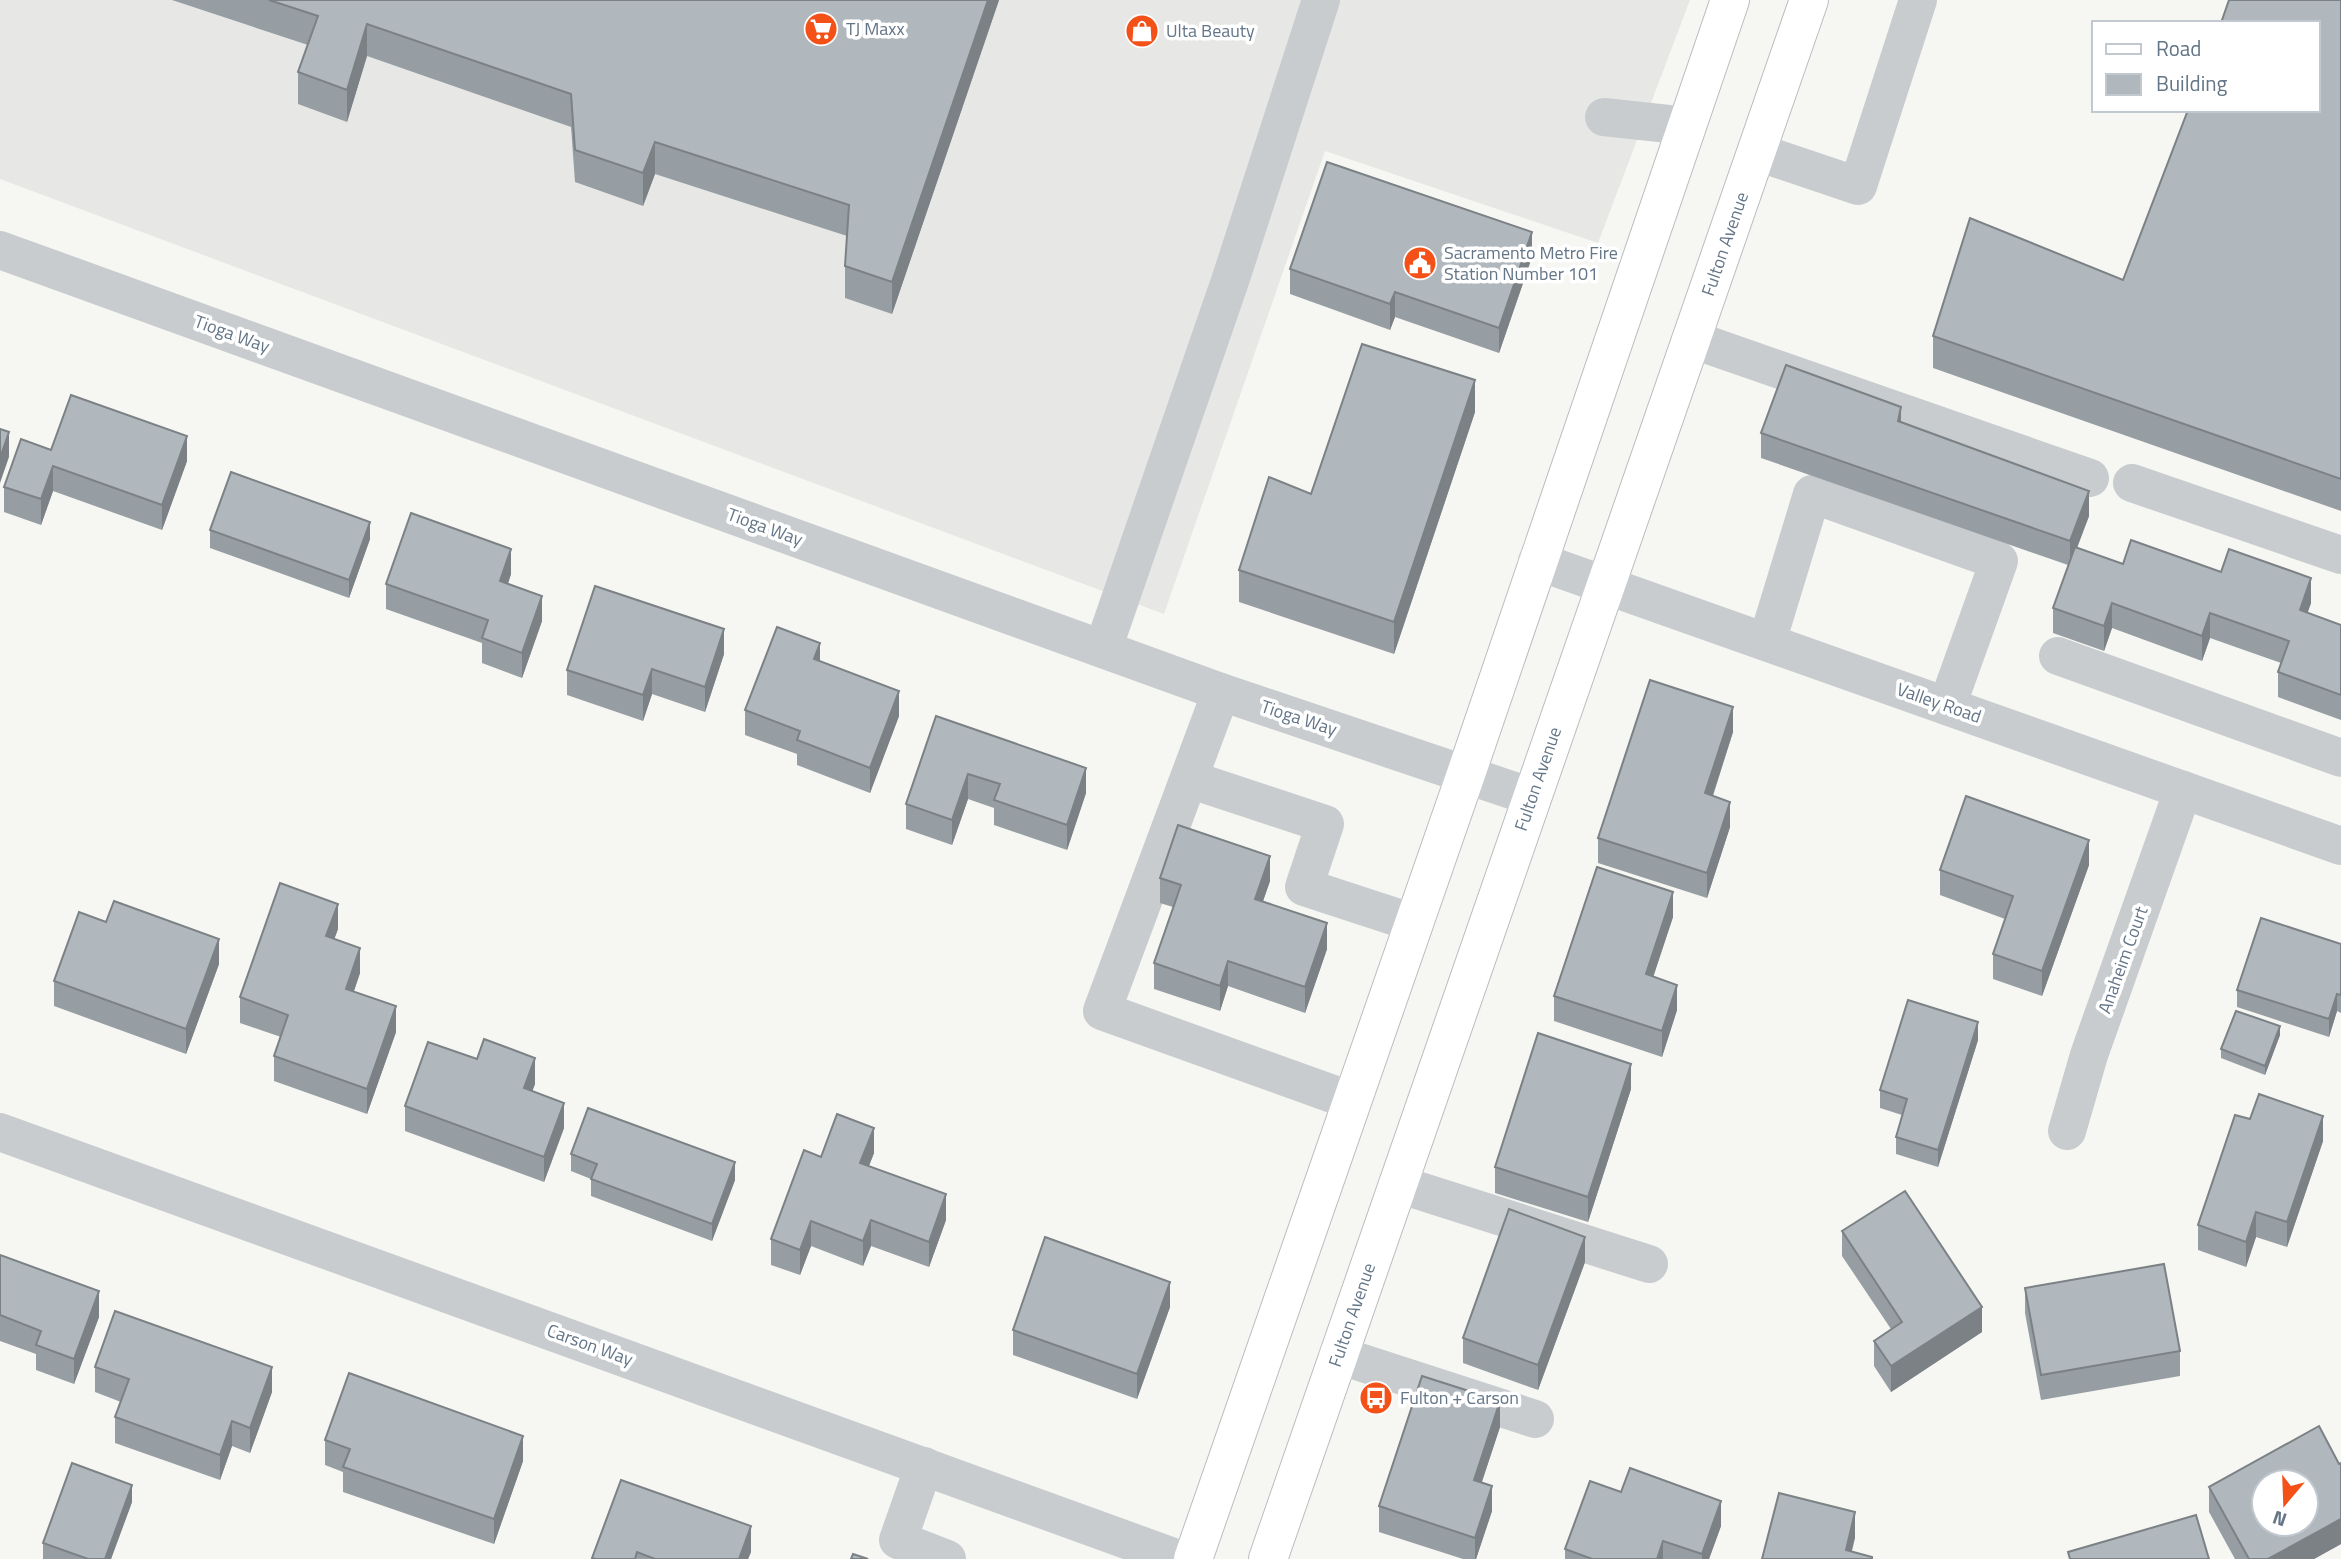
<svg xmlns="http://www.w3.org/2000/svg" width="2341" height="1559" viewBox="0 0 2341 1559" font-family="'Titillium Web',sans-serif">
  <rect width="100%" height="100%" fill="#f6f7f3"/>
  <path fill="#e7e8e6" d="M 0,0 L 1690,0 L 1598,243 L 1325,151 L 1164,614 L 0,179 Z"/>
  <g fill="none" stroke-linecap="round" stroke-linejoin="round">
    <defs>
      <g id="major">
        <path d="M 1193,1559 L 1466,774 L 1730,0"/>
        <path d="M 1268,1559 L 1809,0"/>
      </g>
    </defs>
    <use href="#major" stroke="#b9bdc1" stroke-width="40"/>
    <g stroke="#c9cccf" stroke-width="38">
      <path d="M 1604,117 L 1687,126"/>
      <path d="M 1757,152 L 1858,186 L 1918,0"/>
      <path d="M 0,250 L 1221,692 L 1532,797"/>
      <path d="M 1691,339 L 2090,478"/>
      <path d="M 2132,483 L 2341,555"/>
      <path d="M 1537,561 L 2341,846"/>
      <path d="M 1767,642 L 1812,494 L 1999,561 L 1947,706"/>
      <path d="M 1103,649 L 1231,278 L 1321,0"/>
      <path d="M 2058,656 L 2341,758"/>
      <path d="M 1221,692 L 1102,1011 L 1352,1101"/>
      <path d="M 1189,779 L 1325,824 L 1304,887 L 1414,923"/>
      <path d="M 2067,1131 L 2089,1055 L 2183,790"/>
      <path d="M 0,1132 L 1179,1559"/>
      <path d="M 1398,1184 L 1649,1264"/>
      <path d="M 1338,1355 L 1535,1419"/>
      <path d="M 924,1466 L 898,1540 L 947,1559"/>
    </g>
    <use href="#major" stroke="#fff" stroke-width="38"/>
  </g>
  <g fill="#979ea3">
    <path d="M 172,0 L 999,0 L 892,314 L 845,298 L 845,266 L 847,236 L 655,174 L 643,206 L 575,182 L 571,127 L 367,56 L 347,122 L 298,104 L 298,72 L 308,45 Z"/>
    <path d="M 2341,0 L 2341,511 L 1933,368 L 1933,336 L 2123,280 Z"/>
    <path d="M 1532,257 L 1499,353 L 1395,317 L 1390,330 L 1290,294 L 1290,269 Z"/>
    <path d="M 1475,412 L 1394,654 L 1239,602 L 1239,570 Z"/>
    <path d="M 1901,423 L 2089,516 L 2077,548 L 2123,564 L 2221,572 L 2311,603 L 2307,613 L 2341,625 L 2341,720 L 2278,697 L 2278,672 L 2281,663 L 2210,638 L 2202,661 L 2112,628 L 2104,651 L 2053,633 L 2053,608 L 2068,565 L 1761,458 L 1761,433 Z"/>
    <path d="M 51,450 L 187,461 L 162,530 L 53,491 L 41,525 L 4,512 L 4,487 Z"/>
    <path d="M 210,530 L 370,539 L 349,598 L 210,548 Z"/>
    <path d="M 511,574 L 508,584 L 542,621 L 522,678 L 482,663 L 482,643 L 386,609 L 386,584 Z"/>
    <path d="M 724,654 L 705,712 L 652,694 L 643,721 L 567,695 L 567,670 Z"/>
    <path d="M 820,662 L 899,716 L 870,793 L 797,765 L 797,754 L 745,735 L 745,710 Z"/>
    <path d="M 936,716 L 1086,793 L 1067,850 L 994,825 L 994,808 L 968,799 L 952,845 L 906,829 L 906,804 Z"/>
    <path d="M 1733,732 L 1713,796 L 1730,827 L 1707,898 L 1598,863 L 1598,838 Z"/>
    <path d="M 2089,865 L 2042,996 L 1993,979 L 1993,954 L 2005,919 L 1940,895 L 1940,870 Z"/>
    <path d="M 1160,878 L 1270,881 L 1263,901 L 1327,949 L 1305,1013 L 1228,986 L 1220,1011 L 1154,989 L 1154,963 L 1173,907 L 1160,903 Z"/>
    <path d="M 1673,917 L 1653,976 L 1677,1010 L 1662,1057 L 1554,1021 L 1554,996 Z"/>
    <path d="M 338,929 L 334,939 L 360,973 L 354,991 L 396,1032 L 367,1114 L 274,1081 L 274,1056 L 281,1037 L 240,1023 L 240,997 Z"/>
    <path d="M 2341,944 L 2341,1013 L 2337,1011 L 2329,1037 L 2237,1007 L 2237,990 Z"/>
    <path d="M 219,964 L 186,1054 L 54,1006 L 54,981 Z"/>
    <path d="M 2280,1035 L 2265,1075 L 2221,1058 L 2221,1049 Z"/>
    <path d="M 1978,1040 L 1938,1167 L 1896,1154 L 1896,1137 L 1902,1115 L 1880,1108 L 1880,1090 Z"/>
    <path d="M 535,1084 L 532,1091 L 564,1128 L 544,1182 L 405,1131 L 405,1106 Z"/>
    <path d="M 1631,1089 L 1588,1222 L 1495,1193 L 1495,1167 Z"/>
    <path d="M 2323,1141 L 2287,1247 L 2256,1237 L 2246,1267 L 2198,1250 L 2198,1225 Z"/>
    <path d="M 874,1153 L 869,1166 L 946,1220 L 929,1267 L 871,1246 L 863,1266 L 811,1246 L 800,1275 L 771,1265 L 771,1239 L 821,1157 Z"/>
    <path d="M 571,1154 L 735,1180 L 712,1241 L 591,1196 L 591,1179 L 571,1171 Z"/>
    <path d="M 1842,1231 L 1982,1332 L 1891,1392 L 1874,1366 L 1874,1341 L 1891,1329 L 1842,1256 Z"/>
    <path d="M 0,1255 L 99,1317 L 74,1384 L 36,1370 L 36,1354 L 0,1341 Z"/>
    <path d="M 1585,1262 L 1538,1390 L 1463,1363 L 1463,1338 Z"/>
    <path d="M 2025,1288 L 2180,1351 L 2180,1376 L 2041,1400 L 2025,1313 Z"/>
    <path d="M 1170,1307 L 1137,1399 L 1013,1355 L 1013,1330 Z"/>
    <path d="M 95,1367 L 272,1392 L 250,1453 L 232,1446 L 220,1480 L 115,1443 L 115,1417 L 121,1402 L 95,1392 Z"/>
    <path d="M 1500,1427 L 1482,1482 L 1492,1511 L 1476,1559 L 1463,1559 L 1379,1532 L 1379,1506 Z"/>
    <path d="M 325,1440 L 523,1461 L 494,1544 L 343,1492 L 343,1472 L 325,1465 Z"/>
    <path d="M 2339,1464 L 2341,1544 L 2314,1559 L 2235,1559 L 2209,1512 L 2209,1487 Z"/>
    <path d="M 621,1480 L 751,1552 L 748,1559 L 592,1559 Z"/>
    <path d="M 1621,1492 L 1721,1526 L 1709,1559 L 1565,1559 L 1565,1549 Z"/>
    <path d="M 132,1502 L 111,1559 L 43,1559 L 43,1543 Z"/>
  </g>
  <g fill="#7b8184">
    <path d="M 988,0 L 999,0 L 892,314 L 892,282 Z"/>
    <path d="M 367,24 L 367,56 L 347,122 L 347,90 Z"/>
    <path d="M 655,142 L 655,174 L 643,206 L 643,173 Z"/>
    <path d="M 1532,232 L 1532,257 L 1499,353 L 1499,328 Z"/>
    <path d="M 1395,292 L 1395,317 L 1390,330 L 1390,304 Z"/>
    <path d="M 1475,380 L 1475,412 L 1394,654 L 1394,622 Z"/>
    <path d="M 1901,407 L 1901,432 L 1898,421 Z"/>
    <path d="M 9,432 L 9,457 L 0,483 L 0,458 Z"/>
    <path d="M 187,436 L 187,461 L 162,530 L 162,505 Z"/>
    <path d="M 53,466 L 53,491 L 41,525 L 41,499 Z"/>
    <path d="M 2089,491 L 2089,516 L 2070,566 L 2070,541 Z"/>
    <path d="M 370,522 L 370,539 L 349,598 L 349,580 Z"/>
    <path d="M 511,549 L 511,574 L 500,606 L 500,581 Z"/>
    <path d="M 2311,578 L 2311,603 L 2300,635 L 2300,610 Z"/>
    <path d="M 542,596 L 542,621 L 522,678 L 522,653 Z"/>
    <path d="M 2112,603 L 2112,628 L 2104,651 L 2104,626 Z"/>
    <path d="M 2210,613 L 2210,638 L 2202,661 L 2202,636 Z"/>
    <path d="M 724,629 L 724,654 L 705,712 L 705,687 Z"/>
    <path d="M 820,643 L 820,669 L 814,659 Z"/>
    <path d="M 652,669 L 652,694 L 643,721 L 643,695 Z"/>
    <path d="M 899,691 L 899,716 L 870,793 L 870,768 Z"/>
    <path d="M 1733,707 L 1733,732 L 1705,819 L 1705,793 Z"/>
    <path d="M 1086,768 L 1086,793 L 1067,850 L 1067,825 Z"/>
    <path d="M 968,774 L 968,799 L 952,845 L 952,820 Z"/>
    <path d="M 1730,802 L 1730,827 L 1707,898 L 1707,873 Z"/>
    <path d="M 2089,840 L 2089,865 L 2042,996 L 2042,971 Z"/>
    <path d="M 1270,856 L 1270,881 L 1255,924 L 1255,899 Z"/>
    <path d="M 1673,892 L 1673,917 L 1646,999 L 1646,974 Z"/>
    <path d="M 338,904 L 338,929 L 326,962 L 326,936 Z"/>
    <path d="M 1327,923 L 1327,949 L 1305,1013 L 1305,987 Z"/>
    <path d="M 219,939 L 219,964 L 186,1054 L 186,1029 Z"/>
    <path d="M 360,948 L 360,973 L 346,1014 L 346,989 Z"/>
    <path d="M 1228,961 L 1228,986 L 1220,1011 L 1220,986 Z"/>
    <path d="M 1677,985 L 1677,1010 L 1662,1057 L 1662,1031 Z"/>
    <path d="M 2337,994 L 2337,1011 L 2329,1037 L 2329,1019 Z"/>
    <path d="M 396,1006 L 396,1032 L 367,1114 L 367,1089 Z"/>
    <path d="M 1978,1022 L 1978,1040 L 1938,1167 L 1938,1150 Z"/>
    <path d="M 2280,1026 L 2280,1035 L 2265,1075 L 2265,1066 Z"/>
    <path d="M 535,1058 L 535,1084 L 524,1113 L 524,1088 Z"/>
    <path d="M 1631,1064 L 1631,1089 L 1588,1222 L 1588,1197 Z"/>
    <path d="M 564,1103 L 564,1128 L 544,1182 L 544,1157 Z"/>
    <path d="M 2323,1116 L 2323,1141 L 2287,1247 L 2287,1222 Z"/>
    <path d="M 874,1128 L 874,1153 L 860,1188 L 860,1163 Z"/>
    <path d="M 735,1162 L 735,1180 L 712,1241 L 712,1224 Z"/>
    <path d="M 946,1194 L 946,1220 L 929,1267 L 929,1242 Z"/>
    <path d="M 2256,1212 L 2256,1237 L 2246,1267 L 2246,1242 Z"/>
    <path d="M 871,1220 L 871,1246 L 863,1266 L 863,1241 Z"/>
    <path d="M 811,1221 L 811,1246 L 800,1275 L 800,1250 Z"/>
    <path d="M 1585,1237 L 1585,1262 L 1538,1390 L 1538,1365 Z"/>
    <path d="M 1170,1282 L 1170,1307 L 1137,1399 L 1137,1374 Z"/>
    <path d="M 99,1291 L 99,1317 L 74,1384 L 74,1359 Z"/>
    <path d="M 1982,1307 L 1982,1332 L 1891,1392 L 1891,1366 Z"/>
    <path d="M 272,1367 L 272,1392 L 250,1453 L 250,1428 Z"/>
    <path d="M 1500,1401 L 1500,1427 L 1474,1505 L 1474,1480 Z"/>
    <path d="M 232,1421 L 232,1446 L 220,1480 L 220,1455 Z"/>
    <path d="M 523,1436 L 523,1461 L 494,1544 L 494,1519 Z"/>
    <path d="M 132,1485 L 132,1502 L 111,1559 L 105,1559 Z"/>
    <path d="M 1492,1486 L 1492,1511 L 1476,1559 L 1475,1559 L 1475,1538 Z"/>
    <path d="M 1721,1501 L 1721,1526 L 1709,1559 L 1702,1559 L 1702,1554 Z"/>
    <path d="M 1855,1512 L 1855,1538 L 1850,1559 L 1846,1550 Z"/>
    <path d="M 2341,1519 L 2341,1544 L 2314,1559 L 2268,1559 Z"/>
    <path d="M 751,1526 L 751,1552 L 748,1559 L 739,1559 Z"/>
    <path d="M 1663,1541 L 1663,1559 L 1657,1559 Z"/>
  </g>
  <g fill="#b0b8bd" stroke="#7b8184" stroke-width="2" fill-rule="evenodd">
    <path d="M 269,0 L 988,0 L 892,282 L 845,266 L 849,205 L 655,142 L 643,173 L 575,150 L 571,94 L 367,24 L 347,90 L 298,72 L 318,16 Z"/>
    <path d="M 2229,0 L 2341,0 L 2341,479 L 1933,336 L 1970,218 L 2123,280 L 2188,110 L 2318,110 L 2318,23 L 2221,23 Z"/>
    <path d="M 1327,162 L 1532,232 L 1499,328 L 1395,292 L 1390,304 L 1290,269 Z"/>
    <path d="M 1362,344 L 1475,380 L 1394,622 L 1239,570 L 1269,477 L 1311,494 Z"/>
    <path d="M 1786,365 L 1901,407 L 1898,421 L 2089,491 L 2070,541 L 1761,433 Z"/>
    <path d="M 71,395 L 187,436 L 162,505 L 53,466 L 41,499 L 4,487 L 21,439 L 51,450 Z"/>
    <path d="M 0,429 L 9,432 L 0,458 Z"/>
    <path d="M 231,472 L 370,522 L 349,580 L 210,530 Z"/>
    <path d="M 411,513 L 511,549 L 500,581 L 542,596 L 522,653 L 482,638 L 488,620 L 386,584 Z"/>
    <path d="M 2131,540 L 2221,572 L 2229,549 L 2311,578 L 2300,610 L 2341,625 L 2341,695 L 2278,672 L 2289,641 L 2210,613 L 2202,636 L 2112,603 L 2104,626 L 2053,608 L 2075,547 L 2123,564 Z"/>
    <path d="M 595,586 L 724,629 L 705,687 L 652,669 L 643,695 L 567,670 Z"/>
    <path d="M 777,627 L 820,643 L 814,659 L 899,691 L 870,768 L 797,740 L 800,731 L 745,710 Z"/>
    <path d="M 1650,680 L 1733,707 L 1705,793 L 1730,802 L 1707,873 L 1598,838 Z"/>
    <path d="M 936,716 L 1086,768 L 1067,825 L 994,800 L 1000,784 L 968,774 L 952,820 L 906,804 Z"/>
    <path d="M 1966,796 L 2089,840 L 2042,971 L 1993,954 L 2013,896 L 1940,870 Z"/>
    <path d="M 1178,825 L 1270,856 L 1255,899 L 1327,923 L 1305,987 L 1228,961 L 1220,986 L 1154,963 L 1181,885 L 1160,878 Z"/>
    <path d="M 1597,867 L 1673,892 L 1646,974 L 1677,985 L 1662,1031 L 1554,996 Z"/>
    <path d="M 280,883 L 338,904 L 326,936 L 360,948 L 346,989 L 396,1006 L 367,1089 L 274,1056 L 288,1015 L 240,997 Z"/>
    <path d="M 114,901 L 219,939 L 186,1029 L 54,981 L 79,912 L 106,922 Z"/>
    <path d="M 2261,918 L 2341,944 L 2341,995 L 2337,994 L 2329,1019 L 2237,990 Z"/>
    <path d="M 1908,1000 L 1978,1022 L 1938,1150 L 1896,1137 L 1907,1099 L 1880,1090 Z"/>
    <path d="M 2236,1011 L 2280,1026 L 2265,1066 L 2221,1049 Z"/>
    <path d="M 1538,1033 L 1631,1064 L 1588,1197 L 1495,1167 Z"/>
    <path d="M 484,1039 L 535,1058 L 524,1088 L 564,1103 L 544,1157 L 405,1106 L 428,1042 L 477,1059 Z"/>
    <path d="M 2259,1094 L 2323,1116 L 2287,1222 L 2256,1212 L 2246,1242 L 2198,1225 L 2235,1115 L 2250,1119 Z"/>
    <path d="M 588,1108 L 735,1162 L 712,1224 L 591,1179 L 597,1164 L 571,1154 Z"/>
    <path d="M 837,1114 L 874,1128 L 860,1163 L 946,1194 L 929,1242 L 871,1220 L 863,1241 L 811,1221 L 800,1250 L 771,1239 L 804,1150 L 821,1157 Z"/>
    <path d="M 1905,1191 L 1982,1307 L 1891,1366 L 1874,1341 L 1902,1322 L 1842,1231 Z"/>
    <path d="M 1509,1209 L 1585,1237 L 1538,1365 L 1463,1338 Z"/>
    <path d="M 1045,1237 L 1170,1282 L 1137,1374 L 1013,1330 Z"/>
    <path d="M 0,1255 L 99,1291 L 74,1359 L 36,1345 L 41,1331 L 0,1315 Z"/>
    <path d="M 2164,1264 L 2180,1351 L 2041,1375 L 2025,1288 Z"/>
    <path d="M 115,1311 L 272,1367 L 250,1428 L 232,1421 L 220,1455 L 115,1417 L 129,1379 L 95,1367 Z"/>
    <path d="M 349,1373 L 523,1436 L 494,1519 L 343,1467 L 350,1449 L 325,1440 Z"/>
    <path d="M 1422,1376 L 1500,1401 L 1474,1480 L 1492,1486 L 1475,1538 L 1379,1506 Z"/>
    <path d="M 2319,1426 L 2339,1464 L 2341,1463 L 2341,1519 L 2268,1559 L 2249,1559 L 2209,1487 ZM 2264,1482 L 2306,1482 L 2306,1524 L 2264,1524 Z"/>
    <path d="M 72,1463 L 132,1485 L 105,1559 L 88,1559 L 43,1543 Z"/>
    <path d="M 1630,1468 L 1721,1501 L 1702,1554 L 1663,1541 L 1657,1559 L 1592,1559 L 1565,1549 L 1590,1481 L 1621,1492 Z"/>
    <path d="M 621,1480 L 751,1526 L 739,1559 L 655,1559 L 637,1552 L 635,1559 L 596,1559 L 592,1558 Z"/>
    <path d="M 1779,1493 L 1855,1512 L 1846,1550 L 1872,1557 L 1872,1559 L 1762,1559 Z"/>
    <path d="M 2196,1515 L 2209,1559 L 2070,1559 L 2068,1552 Z"/>
    <path d="M 853,1554 L 868,1559 L 851,1559 Z"/>
  </g>
  <defs>
    <symbol id="supermarket-disc" viewBox="-11 -11 22 22"><circle r="9.5" fill="#f35117" stroke="#fff"/><path d="M-6-5.5h2.5l.6 2H6L4.5 2H-2.5L-4.4-4H-6ZM-1.5 3.2a1.3 1.3 0 1 0 .1 0ZM3 3.2a1.3 1.3 0 1 0 .1 0Z" fill="#fff"/></symbol>
    <symbol id="shop-disc" viewBox="-11 -11 22 22"><circle r="9.5" fill="#f35117" stroke="#fff"/><path d="M-5-2.5h2.3a2.7 3.5 0 0 1 5.4 0H5L5.5 6h-11ZM-1.5-2.5h3a1.5 2.3 0 0 0-3 0Z" fill="#fff"/></symbol>
    <symbol id="civic-disc" viewBox="-11 -11 22 22"><circle r="9.5" fill="#f35117" stroke="#fff"/><path d="M-.6-6.5H3V-4.5H.6V-3L4-1V1h2V6H-6V1h2V-1L-.6-3ZM-1.2 2.5V6h2.4V2.5Z" fill="#fff"/></symbol>
    <symbol id="bus-disc" viewBox="-11 -11 22 22"><circle r="9.5" fill="#f35117" stroke="#fff"/><path d="M-5-6H5V4H4V6H2V4H-2V6H-4V4H-5ZM-3.5-4V0h7V-4ZM-3.5 1.2v1.5H-2V1.2ZM2 1.2v1.5H3.5V1.2Z" fill="#fff"/></symbol>
  </defs>
  <g fill-rule="evenodd">
    <use href="#supermarket-disc" x="802" y="10" width="38" height="38"/>
    <use href="#shop-disc" x="1123" y="12" width="38" height="38"/>
    <use href="#civic-disc" x="1401" y="244" width="38" height="38"/>
    <use href="#bus-disc" x="1357" y="1379" width="38" height="38"/>
  </g>
  <g text-anchor="middle" stroke-width="7" stroke-linejoin="round" paint-order="stroke">
    <g font-size="18" fill="#637587" stroke="#fff" text-anchor="start">
      <text x="846" y="35">TJ Maxx</text>
      <text x="1166" y="37">Ulta Beauty</text>
      <text x="1444" y="259">Sacramento Metro Fire<tspan x="1444" dy="21">Station Number 101</tspan></text>
      <text x="1400" y="1404">Fulton + Carson</text>
    </g>
    <g font-size="18" fill="#637587" stroke="#fff">
      <text transform="translate(1725 244) rotate(-71)" y="6">Fulton Avenue</text>
      <text transform="translate(232 334) rotate(20)" y="6">Tioga Way</text>
      <text transform="translate(765 527) rotate(20)" y="6">Tioga Way</text>
      <text transform="translate(1939 703) rotate(19)" y="6">Valley Road</text>
      <text transform="translate(1299 718) rotate(18)" y="6">Tioga Way</text>
      <text transform="translate(1538 779) rotate(-71)" y="6">Fulton Avenue</text>
      <text transform="translate(2123 960) rotate(-70)" y="6">Anaheim Court</text>
      <text transform="translate(1352 1315) rotate(-71)" y="6">Fulton Avenue</text>
      <text transform="translate(590 1345) rotate(20)" y="6">Carson Way</text>
    </g>
  </g>
  <rect x="2092" y="21" width="228" height="91" fill="#ffffff" stroke="#c1c8cf" stroke-width="2"/>
  <rect x="2106" y="44" width="35" height="10" fill="#ffffff" stroke="#c1c8cf" stroke-width="2"/>
  <text x="2156" y="56" font-size="21" fill="#637587">Road</text>
  <rect x="2106" y="74" width="35" height="21" fill="#b0b8bd" stroke="#c1c8cf" stroke-width="2"/>
  <text x="2156" y="91" font-size="21" fill="#637587">Building</text>
  <g transform="translate(2285 1503) rotate(199)"><circle r="33" fill="#ffffff" stroke="#c1c8cf" stroke-width="2"/>
  <path d="M0-5L12 26L0 18L-12 26Z" fill="#f35117"/>
  <text y="-10" font-size="19" font-weight="bold" text-anchor="middle" fill="#637587">N</text>
  </g>
</svg>
